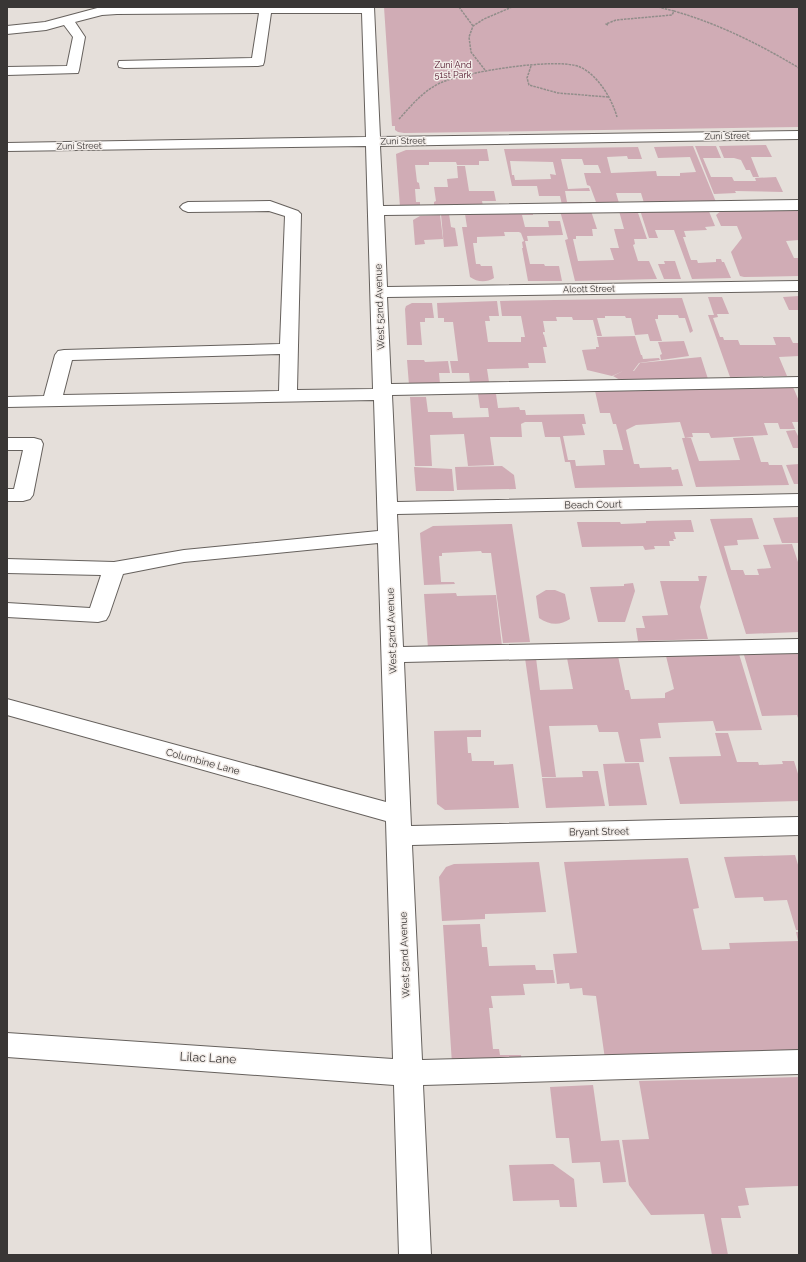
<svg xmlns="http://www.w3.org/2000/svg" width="806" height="1262" viewBox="0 0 806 1262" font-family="Raleway,sans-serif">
  <rect width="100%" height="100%" fill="#e5dfda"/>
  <g fill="#d0acb5" fill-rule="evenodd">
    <path d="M 384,7 L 799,7 L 799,127 L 404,133 L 398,132 L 395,130 L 395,126 L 392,126 Z"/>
    <path d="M 766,145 L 772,157 L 751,157 L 759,177 L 753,177 L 750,170 L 746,170 L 741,160 L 734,158 L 724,158 L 719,146 Z"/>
    <path d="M 693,146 L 716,202 L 644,203 L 641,193 L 616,193 L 619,203 L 599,203 L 599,202 L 596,202 L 590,186 L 587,185 L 584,173 L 601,173 L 598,165 L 584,165 L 582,159 L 561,159 L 568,189 L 589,188 L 590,191 L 565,191 L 567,202 L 582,202 L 582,204 L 562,205 L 560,196 L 539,196 L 537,186 L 512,186 L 504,149 L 638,147 L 642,159 L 628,159 L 627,156 L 607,157 L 611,173 L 656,171 L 657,176 L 680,176 L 680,173 L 696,172 L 690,157 L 658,158 L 654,147 ZM 510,161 L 553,162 L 556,175 L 550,174 L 551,179 L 515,180 L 514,175 L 512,175 Z"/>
    <path d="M 695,146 L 716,146 L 721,158 L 703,158 L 711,177 L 732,177 L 734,181 L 756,181 L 755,178 L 776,177 L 783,192 L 735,191 L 736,193 L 714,194 Z"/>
    <path d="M 487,149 L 489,161 L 479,161 L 479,165 L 457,165 L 456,162 L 429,162 L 429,165 L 415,165 L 417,182 L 419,183 L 420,189 L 415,189 L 416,202 L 420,202 L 420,207 L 400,207 L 396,154 L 406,150 Z"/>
    <path d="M 457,166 L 465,166 L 469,191 L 494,191 L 496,201 L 482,201 L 483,206 L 434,207 L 434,202 L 436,201 L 434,187 L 448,187 L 447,179 L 458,178 Z"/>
    <path d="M 799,208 L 799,240 L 786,241 L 794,258 L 799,258 L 799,276 L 744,277 L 740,276 L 731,252 L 742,238 L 737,226 L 721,226 L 716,215 L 723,209 Z"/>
    <path d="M 708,209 L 715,226 L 705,227 L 707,230 L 684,231 L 686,237 L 683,237 L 691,260 L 697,260 L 698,263 L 716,262 L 716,259 L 721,259 L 722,262 L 724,262 L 731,278 L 692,279 L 674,230 L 655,230 L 658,238 L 649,238 L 640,210 Z"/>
    <path d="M 637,210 L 647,239 L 634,239 L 635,244 L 633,245 L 638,261 L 649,261 L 657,279 L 575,281 L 565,240 L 568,239 L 560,211 L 591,211 L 597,229 L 592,229 L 593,236 L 576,236 L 576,239 L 573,239 L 578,261 L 614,260 L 610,248 L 619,248 L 614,229 L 624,229 L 619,211 Z"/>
    <path d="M 533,212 L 533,215 L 522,215 L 525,227 L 549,227 L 548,221 L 560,221 L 563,235 L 527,236 L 528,241 L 525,241 L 530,264 L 544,264 L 545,266 L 559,266 L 562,281 L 528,281 L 522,248 L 523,248 L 522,242 L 524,241 L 521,233 L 519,232 L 504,232 L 505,236 L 477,237 L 477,243 L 473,243 L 476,264 L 480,264 L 481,266 L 492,266 L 494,278 C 486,283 477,282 470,277 L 462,227 L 467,227 L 465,214 Z"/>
    <path d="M 441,214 L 449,214 L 451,227 L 455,228 L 458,246 L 444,247 Z"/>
    <path d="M 440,215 L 443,239 L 424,240 L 425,244 L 415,245 L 413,220 L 420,216 Z"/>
    <path d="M 664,261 L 675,261 L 681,279 L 664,279 L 658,264 L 665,264 Z"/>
    <path d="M 799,296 L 799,310 L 789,310 L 783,297 Z"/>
    <path d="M 708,297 L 722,297 L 729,314 L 717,314 L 718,317 L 713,318 L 720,337 L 723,337 L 724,340 L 738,340 L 740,345 L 776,345 L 773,337 L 790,337 L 793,343 L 799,343 L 799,356 L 779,357 L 787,376 L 730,377 L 708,315 L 714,315 Z"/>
    <path d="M 682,298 L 693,331 L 690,333 L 685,318 L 679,318 L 678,315 L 658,315 L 658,319 L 655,319 L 662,341 L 650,341 L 648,334 L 635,335 L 631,318 L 626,318 L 625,316 L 605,316 L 605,318 L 597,318 L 602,336 L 597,336 L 593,320 L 573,320 L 572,317 L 556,317 L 557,321 L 543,321 L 545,332 L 543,332 L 543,334 L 544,335 L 547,347 L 543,347 L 546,363 L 528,363 L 529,368 L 487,369 L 489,382 L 470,383 L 469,373 L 452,373 L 450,361 L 458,361 L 453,322 L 444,322 L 444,318 L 438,318 L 437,303 L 497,301 L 499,316 L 489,316 L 490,321 L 485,321 L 488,342 L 521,342 L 521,337 L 525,337 L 521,316 L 502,316 L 500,301 Z"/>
    <path d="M 412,303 L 432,303 L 434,318 L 425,318 L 425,322 L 420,322 L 422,345 L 407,345 L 405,309 L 406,306 Z"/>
    <path d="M 635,336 L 641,355 L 642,355 L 643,359 L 659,358 L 660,360 L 639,363 L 633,371 L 626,371 L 634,371 L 640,363 L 701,357 L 708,379 L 620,380 L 613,376 L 623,371 L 612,376 L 587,370 L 582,350 L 596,349 L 596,347 L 599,347 L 597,337 Z"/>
    <path d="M 684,341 L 689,356 L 661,360 L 660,355 L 662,354 L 658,342 Z"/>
    <path d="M 407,360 L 424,360 L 425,362 L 448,361 L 450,373 L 439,373 L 440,384 L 409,385 Z"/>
    <path d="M 793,387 L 799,401 L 799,422 L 792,422 L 795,429 L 780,429 L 778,423 L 764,423 L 768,435 L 711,438 L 709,433 L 692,433 L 693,437 L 685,438 L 680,422 L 636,425 L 626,430 L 634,464 L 639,464 L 640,468 L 671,467 L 672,470 L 678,469 L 683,486 L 575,488 L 570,462 L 565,462 L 560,437 L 545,437 L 542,422 L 525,422 L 521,424 L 522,437 L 490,437 L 494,465 L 468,466 L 464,434 L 430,435 L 432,466 L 415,466 L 410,397 L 426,397 L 428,412 L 452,412 L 453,418 L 489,417 L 488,408 L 480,408 L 478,394 L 496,394 L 498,408 L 519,407 L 520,410 L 525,410 L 526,415 L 584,414 L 586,424 L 582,424 L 585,435 L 563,436 L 568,460 L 575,460 L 576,466 L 605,465 L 603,450 L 623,450 L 616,424 L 613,424 L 610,413 L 600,413 L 595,391 Z"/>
    <path d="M 795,430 L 799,438 L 799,451 L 798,448 L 793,448 L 786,431 Z"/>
    <path d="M 753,437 L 761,462 L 768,462 L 769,465 L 782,465 L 789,485 L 696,487 L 682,438 L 691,438 L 699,461 L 740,460 L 733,438 Z"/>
    <path d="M 799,464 L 799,484 L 794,484 L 786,465 Z"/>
    <path d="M 502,466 L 514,475 L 516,489 L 457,490 L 455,467 Z"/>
    <path d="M 414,467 L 452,469 L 454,491 L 416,491 Z"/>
    <path d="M 799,517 L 799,543 L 782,543 L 773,518 Z"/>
    <path d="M 752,518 L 759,539 L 737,540 L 738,545 L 724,546 L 731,570 L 743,570 L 745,575 L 759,575 L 757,569 L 771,568 L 763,545 L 792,544 L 799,565 L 799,632 L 746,634 L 710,519 Z"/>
    <path d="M 691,520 L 694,532 L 674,532 L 676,539 L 673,539 L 674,541 L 669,541 L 670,546 L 654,546 L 655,549 L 645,550 L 643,546 L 582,547 L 577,522 L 620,522 L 621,524 L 646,523 L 646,521 Z"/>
    <path d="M 512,524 L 530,642 L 503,643 L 491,553 L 482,553 L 481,551 L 442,553 L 442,556 L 439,556 L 441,582 L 454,582 L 455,584 L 424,585 L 420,533 L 433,526 Z"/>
    <path d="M 698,576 L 707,576 L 700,607 L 708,639 L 638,641 L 636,628 L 645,628 L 642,616 L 668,615 L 660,581 L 699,581 Z"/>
    <path d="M 633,583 L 635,591 L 625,622 L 598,622 L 590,587 L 624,586 L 624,584 Z"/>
    <path d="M 546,590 L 555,590 L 565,594 L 570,619 C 560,626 549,625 539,618 L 536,596 Z"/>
    <path d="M 456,593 L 457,596 L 496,595 L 502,646 L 428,648 L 424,594 Z"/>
    <path d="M 799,653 L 799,721 L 797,715 L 762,716 L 744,655 Z"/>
    <path d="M 739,654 L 762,730 L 716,731 L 713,721 L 658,723 L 661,738 L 640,739 L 644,762 L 625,762 L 618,732 L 599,732 L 597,725 L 549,726 L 556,777 L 542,777 L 525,658 L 536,658 L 540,690 L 573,689 L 567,658 L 618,656 L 625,690 L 629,690 L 631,699 L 665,698 L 665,693 L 674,689 L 666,656 Z"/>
    <path d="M 481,730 L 481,737 L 467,737 L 468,753 L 471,753 L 472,761 L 494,761 L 494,765 L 513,764 L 519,808 L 445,810 L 437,804 L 434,731 Z"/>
    <path d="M 715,733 L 728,733 L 737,762 L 758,762 L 759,765 L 783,764 L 782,761 L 794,761 L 799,777 L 799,801 L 680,804 L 669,757 L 721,756 Z"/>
    <path d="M 639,763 L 647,805 L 609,806 L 603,764 Z"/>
    <path d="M 582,771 L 598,771 L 605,806 L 546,808 L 542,778 L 583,777 Z"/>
    <path d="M 795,855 L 799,868 L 799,930 L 796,930 L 787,900 L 764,901 L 763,897 L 735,898 L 724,857 Z"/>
    <path d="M 688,858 L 699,908 L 693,909 L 702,950 L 730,949 L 729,943 L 798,941 L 796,932 L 799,932 L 799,1053 L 605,1059 L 596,996 L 583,995 L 582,988 L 570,989 L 569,983 L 557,984 L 553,954 L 577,953 L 564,862 Z"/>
    <path d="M 539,862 L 546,912 L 485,914 L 485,919 L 442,921 L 439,877 L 446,867 L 454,864 Z"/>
    <path d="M 480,924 L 482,947 L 487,947 L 489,966 L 535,965 L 536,970 L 553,970 L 555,983 L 523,984 L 525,995 L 491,996 L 493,1008 L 489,1008 L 493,1049 L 499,1049 L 500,1055 L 521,1055 L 522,1062 L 452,1064 L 443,925 Z"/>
    <path d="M 799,1077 L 799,1191 L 798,1186 L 745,1188 L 749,1205 L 738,1206 L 741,1218 L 721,1218 L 728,1255 L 712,1255 L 704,1214 L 651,1215 L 629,1185 L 622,1140 L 649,1139 L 639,1081 Z"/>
    <path d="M 593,1085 L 601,1141 L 619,1140 L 626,1182 L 603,1183 L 600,1162 L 572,1163 L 569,1138 L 556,1138 L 550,1087 Z"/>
    <path d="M 553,1164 L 574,1179 L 577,1207 L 560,1207 L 559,1200 L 513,1201 L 509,1165 Z"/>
  </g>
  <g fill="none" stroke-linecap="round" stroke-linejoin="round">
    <defs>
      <g id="minor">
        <path d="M 101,7 L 374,7 L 380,137 L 799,131 L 799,139 L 380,146 L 383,206 L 799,200 L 799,210 L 384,215 L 387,287 L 799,281 L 799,291 L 387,297 L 391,384 L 799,377 L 799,387 L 392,395 L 397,502 L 799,494 L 799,506 L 397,514 L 403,647 L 799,639 L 799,653 L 404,662 L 411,826 L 799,817 L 799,835 L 412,845 L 422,1060 L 799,1050 L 799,1074 L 423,1085 L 431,1255 L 399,1255 L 394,1085 L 7,1057 L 7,1033 L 393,1059 L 386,821 L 7,715 L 7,699 L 386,802 L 378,543 L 184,562 L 123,574 L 109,615 L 106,620 L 98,622 L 7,617 L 7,603 L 90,608 L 101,575 L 7,573 L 7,559 L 114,562 L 184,550 L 378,531 L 374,400 L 7,407 L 7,397 L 44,396 L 55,355 L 58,351 L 64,350 L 280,344 L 285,216 L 269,211 L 188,212 L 183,210 L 180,207 L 183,204 L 188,202 L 270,201 L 298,211 L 301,214 L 297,390 L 373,389 L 366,146 L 7,151 L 7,143 L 366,137 L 362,13 L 271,13 L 264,62 L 263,65 L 258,66 L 124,68 L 119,67 L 118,64 L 119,61 L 252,58 L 259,13 L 117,14 L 102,15 L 75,22 L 85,37 L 79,70 L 78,73 L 7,75 L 7,67 L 67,66 L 73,37 L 64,25 L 46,30 L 7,34 L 7,26 L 45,22 ZM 280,354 L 279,391 L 63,395 L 72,360 Z"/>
        <path d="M 7,438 L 34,438 L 41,440 L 43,444 L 33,495 L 30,499 L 23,501 L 7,501 L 7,489 L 14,489 L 23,450 L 7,450 Z"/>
      </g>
    </defs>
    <use href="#minor" stroke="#66615d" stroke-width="2"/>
    <g stroke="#918d8a" stroke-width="1.5" stroke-dasharray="2.5 1" stroke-linecap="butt">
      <path d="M 459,7 L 473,26"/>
      <path d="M 658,7 L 674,11"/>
      <path d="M 608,25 L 606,24 L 616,20 L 672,15 L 674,11 C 719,24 759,44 799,68"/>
      <path d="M 531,66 L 527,78 L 529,85 L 558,93 L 608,97"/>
      <path d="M 485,70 L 471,52 L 469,37 L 473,26 L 484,19 L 512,7"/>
      <path d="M 399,119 C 411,106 423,91 440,83 C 464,72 557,57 580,67 C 598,75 612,99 617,117"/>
    </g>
    <use href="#minor" fill="#fff" fill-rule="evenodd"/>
  </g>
  <g text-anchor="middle" stroke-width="3" stroke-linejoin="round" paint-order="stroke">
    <g font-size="9" fill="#4e1228" stroke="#f2ece8">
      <text x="453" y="68">Zuni And<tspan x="453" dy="10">51st Park</tspan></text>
    </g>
    <g font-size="9" fill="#393635" stroke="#f2ece8">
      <text transform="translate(727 136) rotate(-1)" y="3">Zuni Street</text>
      <text transform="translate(403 141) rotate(-1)" y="3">Zuni Street</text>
      <text transform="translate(79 146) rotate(-1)" y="3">Zuni Street</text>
      <text transform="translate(589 289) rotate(-1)" y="3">Alcott Street</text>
    </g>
    <g font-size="10" fill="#393635" stroke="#f2ece8">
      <text transform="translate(379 307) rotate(-92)" y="4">West 52nd Avenue</text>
      <text transform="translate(593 504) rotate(-1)" y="4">Beach Court</text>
      <text transform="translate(391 631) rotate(-92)" y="4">West 52nd Avenue</text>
      <text transform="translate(203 761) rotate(15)" y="4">Columbine Lane</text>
      <text transform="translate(599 831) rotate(-1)" y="4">Bryant Street</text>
      <text transform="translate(404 955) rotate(-92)" y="4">West 52nd Avenue</text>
    </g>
    <g font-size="12" fill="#393635" stroke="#f2ece8">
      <text transform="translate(208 1058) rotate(3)" y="4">Lilac Lane</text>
    </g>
  </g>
  <rect width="806" height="1262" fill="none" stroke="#393635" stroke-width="16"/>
</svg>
